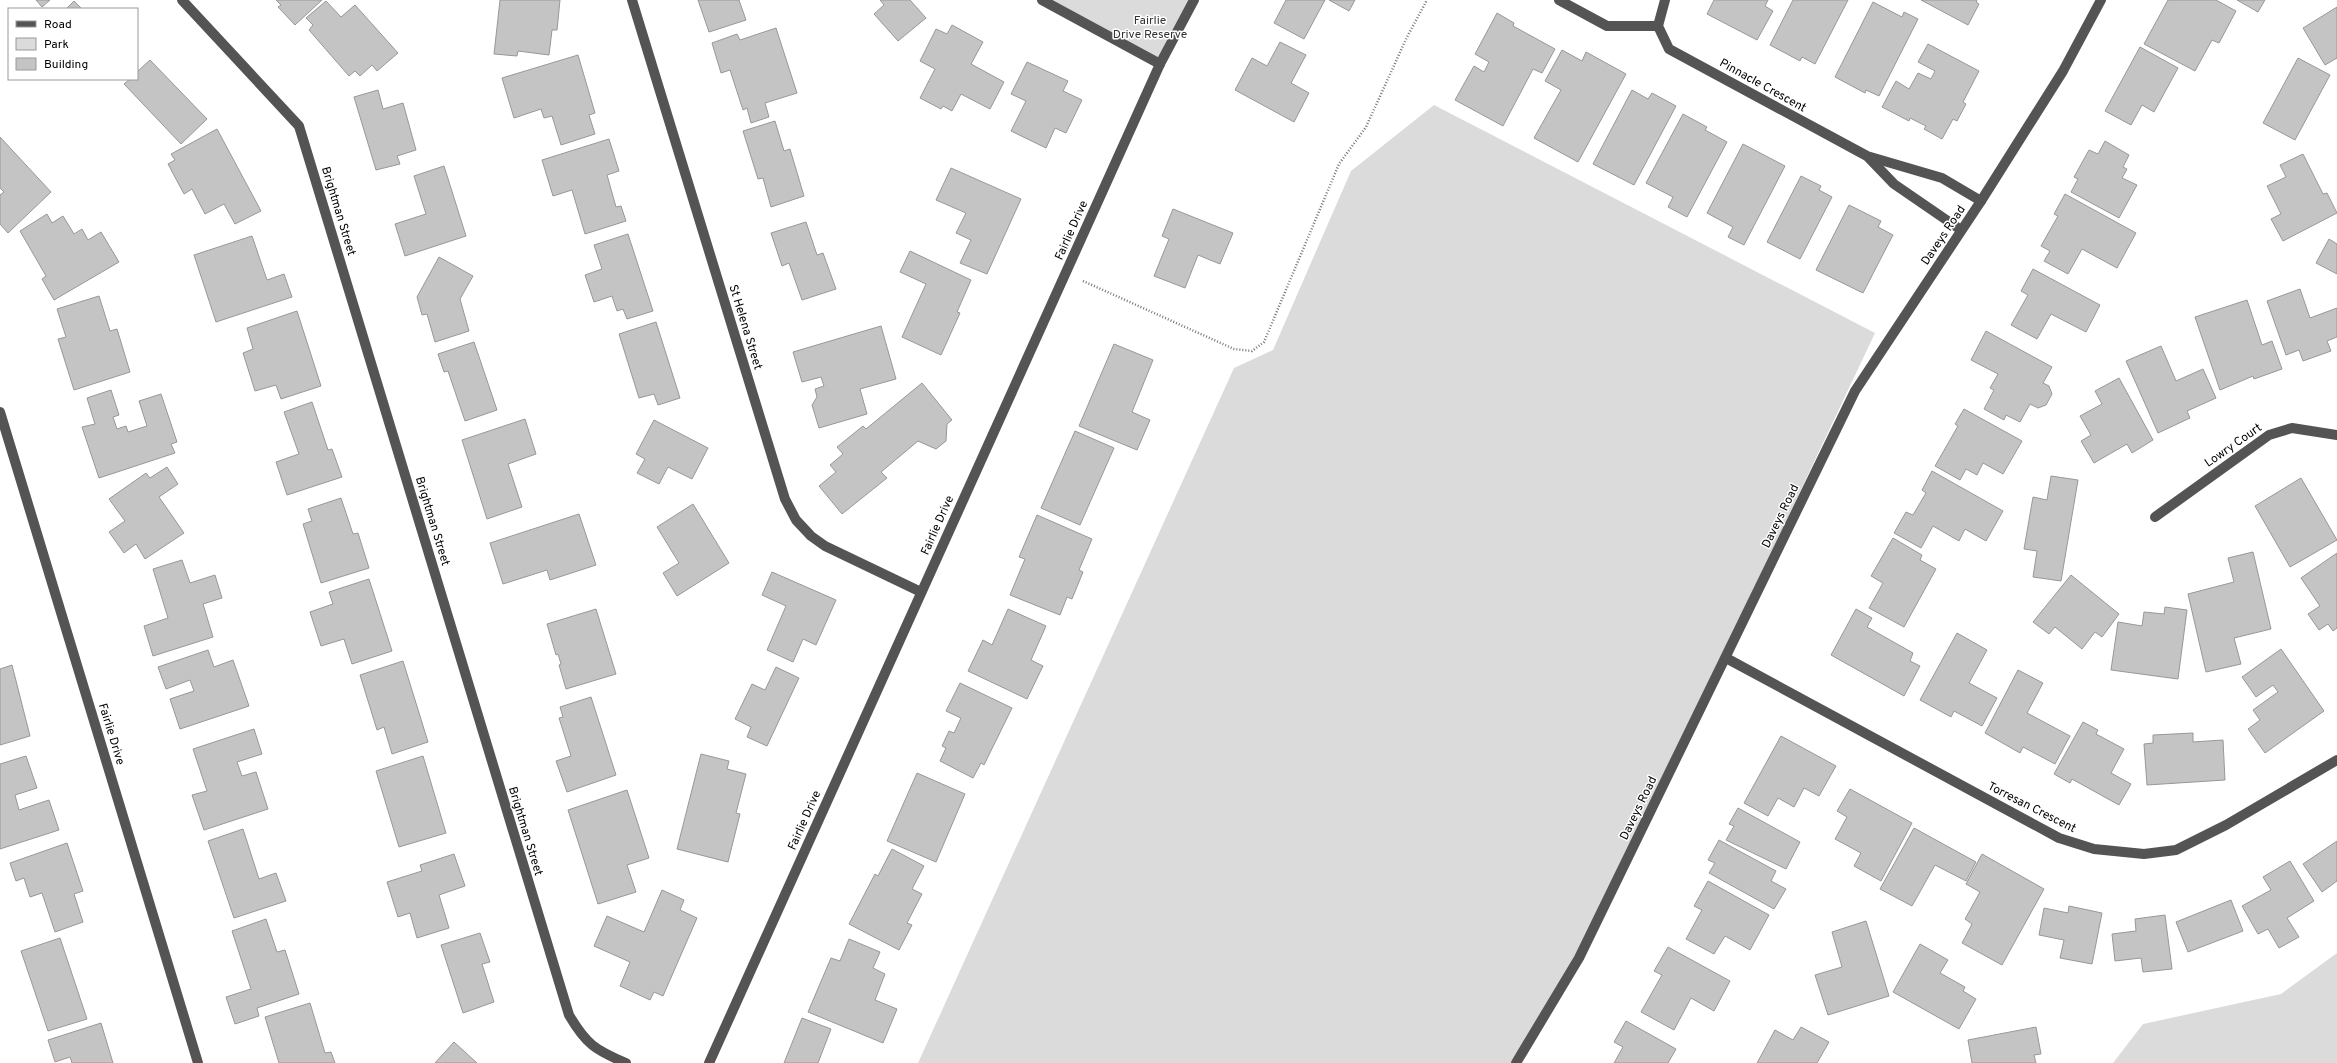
<svg xmlns="http://www.w3.org/2000/svg" width="2337" height="1063" viewBox="0 0 2337 1063" font-family="Overpass,sans-serif">
  <rect width="100%" height="100%" fill="#fff"/>
  <g fill="#dbdbdb">
    <path d="M 1042,0 L 1194,0 L 1160,64 Z"/>
    <path d="M 1434,105 L 1875,333 L 1587,942 L 1517,1063 L 918,1063 L 1234,368 L 1273,350 L 1351,171 Z"/>
    <path d="M 2337,953 L 2337,1063 L 2113,1063 L 2143,1024 L 2281,994 Z"/>
  </g>
  <g fill="#c4c4c4" stroke="#989898">
    <path d="M 36,0 L 50,0 L 42,7 Z"/>
    <path d="M 276,0 L 322,0 L 295,25 L 278,7 L 281,5 Z"/>
    <path d="M 500,0 L 560,0 L 557,30 L 552,30 L 549,55 L 518,51 L 517,56 L 494,54 Z"/>
    <path d="M 698,0 L 739,0 L 746,20 L 709,32 Z"/>
    <path d="M 880,0 L 910,0 L 926,18 L 898,41 L 874,14 L 884,5 Z"/>
    <path d="M 1286,0 L 1325,0 L 1304,39 L 1274,23 Z"/>
    <path d="M 1329,0 L 1355,0 L 1349,11 Z"/>
    <path d="M 1714,0 L 1768,0 L 1765,6 L 1773,11 L 1757,40 L 1707,14 Z"/>
    <path d="M 1793,0 L 1848,0 L 1815,64 L 1802,57 L 1800,61 L 1770,45 Z"/>
    <path d="M 1921,0 L 1977,0 L 1976,2 L 1979,4 L 1968,25 Z"/>
    <path d="M 2168,0 L 2216,0 L 2236,11 L 2219,43 L 2212,40 L 2195,71 L 2144,44 Z"/>
    <path d="M 2237,0 L 2265,0 L 2258,12 Z"/>
    <path d="M 74,1 L 82,9 L 66,9 Z"/>
    <path d="M 326,1 L 341,17 L 355,5 L 398,53 L 377,71 L 372,65 L 360,76 L 355,71 L 349,76 L 309,30 L 313,25 L 306,18 Z"/>
    <path d="M 1873,2 L 1902,17 L 1904,12 L 1918,19 L 1879,96 L 1866,90 L 1865,93 L 1835,77 Z"/>
    <path d="M 2337,7 L 2337,58 L 2325,65 L 2303,28 Z"/>
    <path d="M 1497,13 L 1514,23 L 1513,26 L 1555,49 L 1542,73 L 1533,69 L 1503,126 L 1455,100 L 1474,66 L 1484,72 L 1489,62 L 1475,54 Z"/>
    <path d="M 952,25 L 983,42 L 971,64 L 1004,82 L 990,109 L 961,94 L 952,111 L 943,106 L 941,109 L 920,98 L 935,69 L 920,61 L 936,29 L 947,34 Z"/>
    <path d="M 776,28 L 797,93 L 765,103 L 769,117 L 751,123 L 747,108 L 743,110 L 730,70 L 721,73 L 712,43 L 737,34 L 740,40 Z"/>
    <path d="M 1280,42 L 1306,55 L 1291,83 L 1309,93 L 1294,122 L 1235,90 L 1252,58 L 1267,66 Z"/>
    <path d="M 1928,44 L 1979,71 L 1963,102 L 1966,104 L 1957,121 L 1953,119 L 1942,139 L 1924,129 L 1926,126 L 1910,118 L 1909,121 L 1882,107 L 1896,81 L 1909,89 L 1918,73 L 1931,79 L 1935,71 L 1918,62 Z"/>
    <path d="M 2140,47 L 2178,68 L 2154,112 L 2142,105 L 2131,125 L 2105,111 Z"/>
    <path d="M 1562,50 L 1582,61 L 1586,52 L 1626,74 L 1578,162 L 1534,138 L 1561,90 L 1545,81 Z"/>
    <path d="M 578,55 L 595,113 L 589,115 L 595,134 L 561,145 L 552,116 L 544,118 L 541,109 L 514,118 L 502,78 Z"/>
    <path d="M 2298,58 L 2330,75 L 2295,140 L 2263,123 Z"/>
    <path d="M 150,60 L 207,119 L 181,144 L 124,84 L 130,79 L 137,79 L 137,72 Z"/>
    <path d="M 1027,62 L 1068,81 L 1063,91 L 1082,100 L 1066,133 L 1055,128 L 1046,148 L 1011,131 L 1026,101 L 1011,94 Z"/>
    <path d="M 378,90 L 383,109 L 403,103 L 416,150 L 397,156 L 400,164 L 376,170 L 354,97 Z"/>
    <path d="M 1632,90 L 1648,99 L 1652,93 L 1676,106 L 1634,185 L 1593,164 Z"/>
    <path d="M 1683,114 L 1707,127 L 1705,130 L 1727,142 L 1687,217 L 1668,207 L 1673,197 L 1646,183 Z"/>
    <path d="M 775,121 L 784,151 L 790,149 L 804,196 L 771,207 L 763,178 L 758,179 L 743,131 Z"/>
    <path d="M 217,129 L 261,211 L 235,224 L 224,204 L 205,214 L 192,189 L 184,194 L 168,164 L 175,160 L 171,154 Z"/>
    <path d="M 0,137 L 51,192 L 8,233 L 0,224 L 0,195 L 4,192 L 0,188 Z"/>
    <path d="M 609,139 L 619,171 L 607,175 L 616,207 L 621,206 L 626,221 L 585,234 L 572,190 L 553,196 L 542,160 Z"/>
    <path d="M 2105,141 L 2129,155 L 2123,167 L 2127,169 L 2122,178 L 2137,185 L 2119,218 L 2071,192 L 2078,179 L 2074,177 L 2089,150 L 2098,154 Z"/>
    <path d="M 1743,144 L 1785,166 L 1744,245 L 1728,237 L 1733,227 L 1707,213 Z"/>
    <path d="M 2303,154 L 2323,194 L 2327,193 L 2337,213 L 2283,241 L 2271,219 L 2281,214 L 2267,186 L 2286,177 L 2280,165 Z"/>
    <path d="M 444,166 L 466,236 L 405,256 L 395,224 L 426,214 L 414,176 Z"/>
    <path d="M 951,168 L 1021,199 L 987,274 L 960,263 L 971,240 L 956,233 L 966,213 L 936,200 Z"/>
    <path d="M 1801,176 L 1821,186 L 1819,190 L 1832,197 L 1800,259 L 1767,242 Z"/>
    <path d="M 2065,194 L 2136,233 L 2117,268 L 2082,249 L 2068,274 L 2044,261 L 2050,251 L 2041,246 L 2058,216 L 2054,214 Z"/>
    <path d="M 1849,205 L 1881,221 L 1878,227 L 1893,235 L 1863,293 L 1816,270 Z"/>
    <path d="M 1173,209 L 1233,233 L 1220,264 L 1198,255 L 1185,288 L 1154,276 L 1169,239 L 1162,236 Z"/>
    <path d="M 47,214 L 52,223 L 63,216 L 74,234 L 82,229 L 88,240 L 101,232 L 119,262 L 54,300 L 42,279 L 46,276 L 20,231 Z"/>
    <path d="M 806,222 L 817,255 L 823,253 L 836,289 L 802,300 L 789,263 L 782,266 L 771,233 Z"/>
    <path d="M 628,234 L 653,311 L 627,319 L 623,309 L 617,311 L 612,296 L 594,302 L 585,275 L 602,269 L 594,245 Z"/>
    <path d="M 252,236 L 267,280 L 284,274 L 292,297 L 216,322 L 194,255 Z"/>
    <path d="M 2329,239 L 2337,244 L 2337,274 L 2316,263 Z"/>
    <path d="M 910,251 L 971,280 L 957,312 L 960,313 L 941,355 L 902,337 L 926,284 L 900,272 Z"/>
    <path d="M 439,257 L 473,276 L 460,299 L 469,331 L 435,342 L 427,314 L 422,315 L 417,297 Z"/>
    <path d="M 2033,269 L 2100,305 L 2086,332 L 2051,314 L 2037,339 L 2011,325 L 2028,295 L 2021,291 Z"/>
    <path d="M 2300,289 L 2310,318 L 2337,308 L 2337,337 L 2327,341 L 2331,351 L 2303,361 L 2299,350 L 2286,355 L 2267,301 Z"/>
    <path d="M 99,296 L 110,331 L 117,329 L 130,372 L 74,390 L 58,339 L 66,337 L 57,309 Z"/>
    <path d="M 2247,300 L 2262,345 L 2272,341 L 2282,369 L 2254,379 L 2253,376 L 2220,390 L 2195,317 Z"/>
    <path d="M 297,311 L 321,386 L 281,399 L 276,385 L 255,391 L 243,353 L 253,349 L 247,328 Z"/>
    <path d="M 656,322 L 680,398 L 658,405 L 654,394 L 639,398 L 619,334 Z"/>
    <path d="M 881,326 L 896,379 L 860,389 L 867,414 L 819,428 L 812,405 L 817,397 L 815,389 L 824,386 L 821,377 L 802,382 L 793,352 Z"/>
    <path d="M 1986,331 L 2052,367 L 2043,383 L 2049,386 L 2052,394 L 2046,405 L 2038,408 L 2030,404 L 2020,422 L 2006,415 L 2004,420 L 1984,409 L 1994,390 L 1990,388 L 1998,374 L 1971,360 Z"/>
    <path d="M 474,342 L 497,410 L 465,421 L 448,371 L 444,372 L 438,354 Z"/>
    <path d="M 1114,344 L 1153,360 L 1132,412 L 1150,420 L 1137,450 L 1079,426 Z"/>
    <path d="M 2161,346 L 2176,381 L 2203,369 L 2216,398 L 2187,411 L 2190,418 L 2158,433 L 2126,361 Z"/>
    <path d="M 2119,378 L 2153,440 L 2132,453 L 2127,444 L 2094,463 L 2081,441 L 2091,435 L 2080,416 L 2102,404 L 2095,391 Z"/>
    <path d="M 922,383 L 952,420 L 947,424 L 946,441 L 936,449 L 918,441 L 881,472 L 887,478 L 842,514 L 819,486 L 836,472 L 830,465 L 843,454 L 837,447 L 863,426 L 866,429 Z"/>
    <path d="M 111,390 L 119,415 L 113,417 L 117,429 L 126,426 L 128,432 L 147,426 L 139,401 L 161,394 L 177,442 L 171,444 L 175,453 L 99,478 L 82,427 L 95,424 L 87,398 Z"/>
    <path d="M 312,402 L 328,450 L 332,449 L 342,477 L 287,495 L 276,462 L 299,454 L 284,412 Z"/>
    <path d="M 1964,409 L 2022,441 L 2003,474 L 1983,463 L 1977,475 L 1966,469 L 1960,480 L 1935,466 L 1958,426 L 1955,424 Z"/>
    <path d="M 525,419 L 536,454 L 508,464 L 522,507 L 487,519 L 462,440 Z"/>
    <path d="M 654,420 L 708,448 L 692,479 L 668,467 L 659,484 L 637,473 L 645,459 L 636,454 Z"/>
    <path d="M 1075,431 L 1114,448 L 1080,525 L 1041,508 Z"/>
    <path d="M 167,467 L 178,484 L 159,497 L 184,533 L 145,559 L 136,544 L 124,553 L 109,532 L 125,521 L 109,499 L 146,473 L 150,478 Z"/>
    <path d="M 1932,471 L 2003,511 L 1986,541 L 1965,529 L 1959,541 L 1933,526 L 1921,548 L 1894,533 L 1906,512 L 1913,515 L 1926,493 L 1922,490 Z"/>
    <path d="M 2051,476 L 2078,480 L 2061,581 L 2033,577 L 2037,551 L 2024,549 L 2033,497 L 2047,500 Z"/>
    <path d="M 2301,478 L 2337,540 L 2290,567 L 2255,506 Z"/>
    <path d="M 341,498 L 353,534 L 358,533 L 369,568 L 321,583 L 303,524 L 312,521 L 308,509 Z"/>
    <path d="M 693,504 L 729,563 L 677,596 L 663,573 L 679,563 L 657,527 Z"/>
    <path d="M 579,514 L 596,565 L 550,580 L 547,570 L 503,584 L 490,543 Z"/>
    <path d="M 1037,515 L 1092,539 L 1079,570 L 1083,572 L 1072,599 L 1067,597 L 1060,615 L 1010,595 L 1025,559 L 1019,557 Z"/>
    <path d="M 1893,538 L 1922,555 L 1920,560 L 1936,569 L 1904,627 L 1869,608 L 1883,583 L 1871,576 Z"/>
    <path d="M 2253,552 L 2271,629 L 2234,638 L 2241,664 L 2206,672 L 2188,594 L 2234,582 L 2228,558 Z"/>
    <path d="M 2337,553 L 2337,628 L 2333,631 L 2328,624 L 2319,630 L 2308,614 L 2320,606 L 2301,578 Z"/>
    <path d="M 182,560 L 190,583 L 215,575 L 222,598 L 203,604 L 213,637 L 153,656 L 144,626 L 168,618 L 153,569 Z"/>
    <path d="M 772,572 L 836,600 L 816,645 L 803,639 L 793,662 L 767,650 L 786,606 L 762,595 Z"/>
    <path d="M 2071,575 L 2119,614 L 2102,637 L 2095,632 L 2082,649 L 2055,627 L 2049,634 L 2033,622 Z"/>
    <path d="M 369,579 L 392,651 L 352,664 L 344,639 L 321,646 L 310,612 L 333,604 L 329,592 Z"/>
    <path d="M 2165,607 L 2187,610 L 2178,679 L 2111,670 L 2118,622 L 2142,626 L 2144,612 L 2164,614 Z"/>
    <path d="M 596,609 L 616,674 L 566,689 L 559,665 L 561,664 L 558,654 L 556,655 L 547,624 Z"/>
    <path d="M 1008,609 L 1046,626 L 1031,660 L 1043,666 L 1027,699 L 968,671 L 983,640 L 992,645 Z"/>
    <path d="M 1856,609 L 1872,618 L 1867,627 L 1913,653 L 1910,661 L 1920,666 L 1904,696 L 1831,655 Z"/>
    <path d="M 1957,633 L 1987,650 L 1969,683 L 1997,698 L 1982,726 L 1954,711 L 1951,717 L 1920,700 Z"/>
    <path d="M 2281,649 L 2324,711 L 2265,753 L 2248,729 L 2260,720 L 2253,710 L 2278,692 L 2273,685 L 2256,697 L 2242,677 Z"/>
    <path d="M 208,650 L 214,667 L 233,660 L 249,706 L 180,729 L 170,699 L 194,691 L 190,680 L 166,689 L 158,667 Z"/>
    <path d="M 403,661 L 428,742 L 392,754 L 384,727 L 377,730 L 360,675 Z"/>
    <path d="M 12,665 L 30,736 L 0,745 L 0,669 Z"/>
    <path d="M 776,667 L 799,678 L 767,746 L 747,737 L 751,727 L 735,719 L 752,684 L 765,690 Z"/>
    <path d="M 2018,670 L 2043,683 L 2027,713 L 2070,736 L 2055,764 L 2023,747 L 2020,753 L 1985,733 Z"/>
    <path d="M 960,683 L 1012,708 L 984,765 L 981,763 L 973,778 L 940,761 L 946,748 L 942,746 L 949,731 L 954,733 L 961,718 L 946,711 Z"/>
    <path d="M 591,697 L 616,775 L 567,792 L 556,761 L 571,756 L 559,718 L 563,717 L 560,707 Z"/>
    <path d="M 2083,722 L 2098,730 L 2096,734 L 2124,749 L 2111,773 L 2131,784 L 2119,805 L 2072,779 L 2070,783 L 2054,774 Z"/>
    <path d="M 254,729 L 262,754 L 237,762 L 242,776 L 256,772 L 268,809 L 204,830 L 192,795 L 207,791 L 193,749 Z"/>
    <path d="M 2193,733 L 2193,742 L 2223,740 L 2225,780 L 2147,785 L 2144,744 L 2153,743 L 2153,735 Z"/>
    <path d="M 1781,736 L 1836,766 L 1819,796 L 1804,788 L 1794,807 L 1778,798 L 1768,816 L 1744,803 Z"/>
    <path d="M 701,754 L 729,761 L 727,769 L 746,774 L 736,813 L 740,814 L 728,862 L 677,849 Z"/>
    <path d="M 26,756 L 37,788 L 15,795 L 19,810 L 49,800 L 59,830 L 0,849 L 0,764 Z"/>
    <path d="M 423,756 L 446,833 L 399,847 L 376,771 Z"/>
    <path d="M 917,773 L 965,794 L 936,862 L 887,841 Z"/>
    <path d="M 1850,789 L 1912,823 L 1881,881 L 1854,866 L 1861,853 L 1835,839 L 1847,817 L 1837,811 Z"/>
    <path d="M 627,790 L 649,858 L 627,865 L 636,892 L 598,904 L 568,810 Z"/>
    <path d="M 1738,808 L 1800,842 L 1786,869 L 1726,840 L 1734,826 L 1729,824 Z"/>
    <path d="M 1914,828 L 1976,862 L 1966,881 L 1935,865 L 1912,906 L 1880,889 Z"/>
    <path d="M 243,829 L 259,879 L 276,873 L 286,901 L 234,918 L 208,841 Z"/>
    <path d="M 1719,840 L 1776,871 L 1771,881 L 1786,889 L 1774,909 L 1709,873 L 1715,863 L 1708,860 Z"/>
    <path d="M 2337,841 L 2337,881 L 2322,892 L 2303,864 Z"/>
    <path d="M 67,843 L 83,891 L 74,894 L 83,922 L 55,932 L 42,893 L 30,897 L 24,878 L 16,881 L 10,863 Z"/>
    <path d="M 892,849 L 924,866 L 912,889 L 922,894 L 907,923 L 912,925 L 899,950 L 849,924 L 875,874 L 878,876 Z"/>
    <path d="M 454,854 L 465,886 L 439,895 L 449,928 L 417,938 L 410,913 L 398,917 L 387,882 L 422,871 L 420,865 Z"/>
    <path d="M 1982,854 L 2044,889 L 2002,965 L 1962,943 L 1972,924 L 1965,919 L 1980,892 L 1966,884 Z"/>
    <path d="M 2290,861 L 2314,901 L 2287,918 L 2299,937 L 2279,948 L 2268,929 L 2258,934 L 2242,906 L 2271,890 L 2263,877 Z"/>
    <path d="M 1708,881 L 1769,915 L 1750,950 L 1725,936 L 1714,954 L 1686,939 L 1702,910 L 1694,906 Z"/>
    <path d="M 662,890 L 684,900 L 680,910 L 697,918 L 663,996 L 654,992 L 650,1000 L 620,986 L 630,962 L 594,946 L 607,916 L 644,932 Z"/>
    <path d="M 2231,900 L 2243,931 L 2188,952 L 2176,922 Z"/>
    <path d="M 2069,906 L 2102,913 L 2092,964 L 2060,958 L 2064,940 L 2039,935 L 2044,908 L 2068,913 Z"/>
    <path d="M 2165,915 L 2172,969 L 2143,972 L 2141,958 L 2115,961 L 2112,934 L 2136,931 L 2135,919 Z"/>
    <path d="M 266,919 L 277,952 L 285,950 L 299,994 L 257,1008 L 259,1016 L 235,1024 L 226,997 L 251,989 L 232,931 Z"/>
    <path d="M 1866,921 L 1889,996 L 1828,1015 L 1815,975 L 1842,967 L 1832,932 Z"/>
    <path d="M 480,933 L 490,962 L 482,964 L 494,1002 L 463,1013 L 441,945 Z"/>
    <path d="M 60,938 L 87,1019 L 48,1031 L 21,951 Z"/>
    <path d="M 849,939 L 880,952 L 873,968 L 885,974 L 875,1000 L 897,1009 L 883,1043 L 808,1012 L 831,958 L 840,961 Z"/>
    <path d="M 1920,944 L 1948,960 L 1940,973 L 1965,987 L 1963,991 L 1976,999 L 1959,1029 L 1893,992 Z"/>
    <path d="M 1668,947 L 1730,981 L 1714,1011 L 1691,998 L 1674,1030 L 1641,1012 L 1662,975 L 1654,971 Z"/>
    <path d="M 310,1003 L 325,1053 L 331,1052 L 335,1063 L 279,1063 L 265,1017 Z"/>
    <path d="M 802,1018 L 831,1029 L 818,1063 L 784,1063 Z"/>
    <path d="M 1626,1021 L 1676,1049 L 1668,1063 L 1614,1063 L 1623,1047 L 1614,1042 Z"/>
    <path d="M 101,1023 L 113,1063 L 72,1063 L 70,1057 L 55,1062 L 48,1040 Z"/>
    <path d="M 1801,1027 L 1829,1042 L 1817,1063 L 1757,1063 L 1775,1030 L 1793,1040 Z"/>
    <path d="M 2036,1027 L 2041,1054 L 2034,1055 L 2036,1063 L 1972,1063 L 1968,1040 Z"/>
    <path d="M 454,1042 L 477,1063 L 435,1063 Z"/>
  </g>
  <g fill="none" stroke-linecap="round" stroke-linejoin="round">
    <path stroke="#767676" stroke-width="2.5" stroke-dasharray="1 2" stroke-linecap="butt" d="M 1083,281 L 1234,349 L 1252,351 L 1264,342 L 1339,164 L 1366,127 L 1407,37 L 1427,0"/>
    <g stroke="#545454" stroke-width="10">
      <path d="M 182,0 L 299,126 L 569,1015 C 586,1044 595,1050 626,1063"/>
      <path d="M 632,0 L 785,499 L 796,520 L 811,536 L 825,546 L 921,592"/>
      <path d="M 1042,0 L 1160,64"/>
      <path d="M 1559,0 L 1607,26 L 1658,26"/>
      <path d="M 1665,0 L 1658,26 L 1669,49 L 1867,156 L 1942,178 L 1981,201"/>
      <path d="M 1869,158 L 1894,184 L 1961,230"/>
      <path d="M 0,412 L 198,1063"/>
      <path d="M 2155,517 L 2269,435 L 2292,428 L 2337,435"/>
      <path d="M 1726,658 L 2059,838 L 2094,849 L 2144,854 L 2176,850 L 2226,825 L 2337,760"/>
      <path d="M 709,1063 L 1160,64 L 1194,0"/>
      <path d="M 1516,1063 L 1579,958 L 1855,391 L 1981,201 L 2063,71 L 2101,0"/>
    </g>
  </g>
  <g text-anchor="middle" stroke-width="3" stroke-linejoin="round" paint-order="stroke">
    <g font-size="12" fill="#323232" stroke="#fff">
      <text x="1150" y="24">Fairlie<tspan x="1150" dy="14">Drive Reserve</tspan></text>
    </g>
    <g font-size="12" fill="#000" stroke="#fff">
      <text transform="translate(1763 85) rotate(29)" y="4">Pinnacle Crescent</text>
      <text transform="translate(339 211) rotate(73)" y="4">Brightman Street</text>
      <text transform="translate(1071 230) rotate(-66)" y="4">Fairlie Drive</text>
      <text transform="translate(1943 235) rotate(-56)" y="4">Daveys Road</text>
      <text transform="translate(746 327) rotate(73)" y="4">St Helena Street</text>
      <text transform="translate(2233 445) rotate(-35)" y="4">Lowry Court</text>
      <text transform="translate(1780 516) rotate(-64)" y="4">Daveys Road</text>
      <text transform="translate(433 521) rotate(73)" y="4">Brightman Street</text>
      <text transform="translate(937 525) rotate(-66)" y="4">Fairlie Drive</text>
      <text transform="translate(112 734) rotate(73)" y="4">Fairlie Drive</text>
      <text transform="translate(2032 807) rotate(27)" y="4">Torresan Crescent</text>
      <text transform="translate(1638 808) rotate(-64)" y="4">Daveys Road</text>
      <text transform="translate(804 820) rotate(-66)" y="4">Fairlie Drive</text>
      <text transform="translate(526 831) rotate(73)" y="4">Brightman Street</text>
    </g>
  </g>
  <rect x="8" y="8" width="130" height="72" fill="#ffffff" stroke="#999999"/>
  <rect x="16" y="21" width="20" height="6" fill="#545454" stroke="#999999"/>
  <text x="44" y="28" font-size="12" fill="#000000">Road</text>
  <rect x="16" y="38" width="20" height="12" fill="#dbdbdb" stroke="#999999"/>
  <text x="44" y="48" font-size="12" fill="#000000">Park</text>
  <rect x="16" y="58" width="20" height="12" fill="#c4c4c4" stroke="#999999"/>
  <text x="44" y="68" font-size="12" fill="#000000">Building</text>
</svg>
